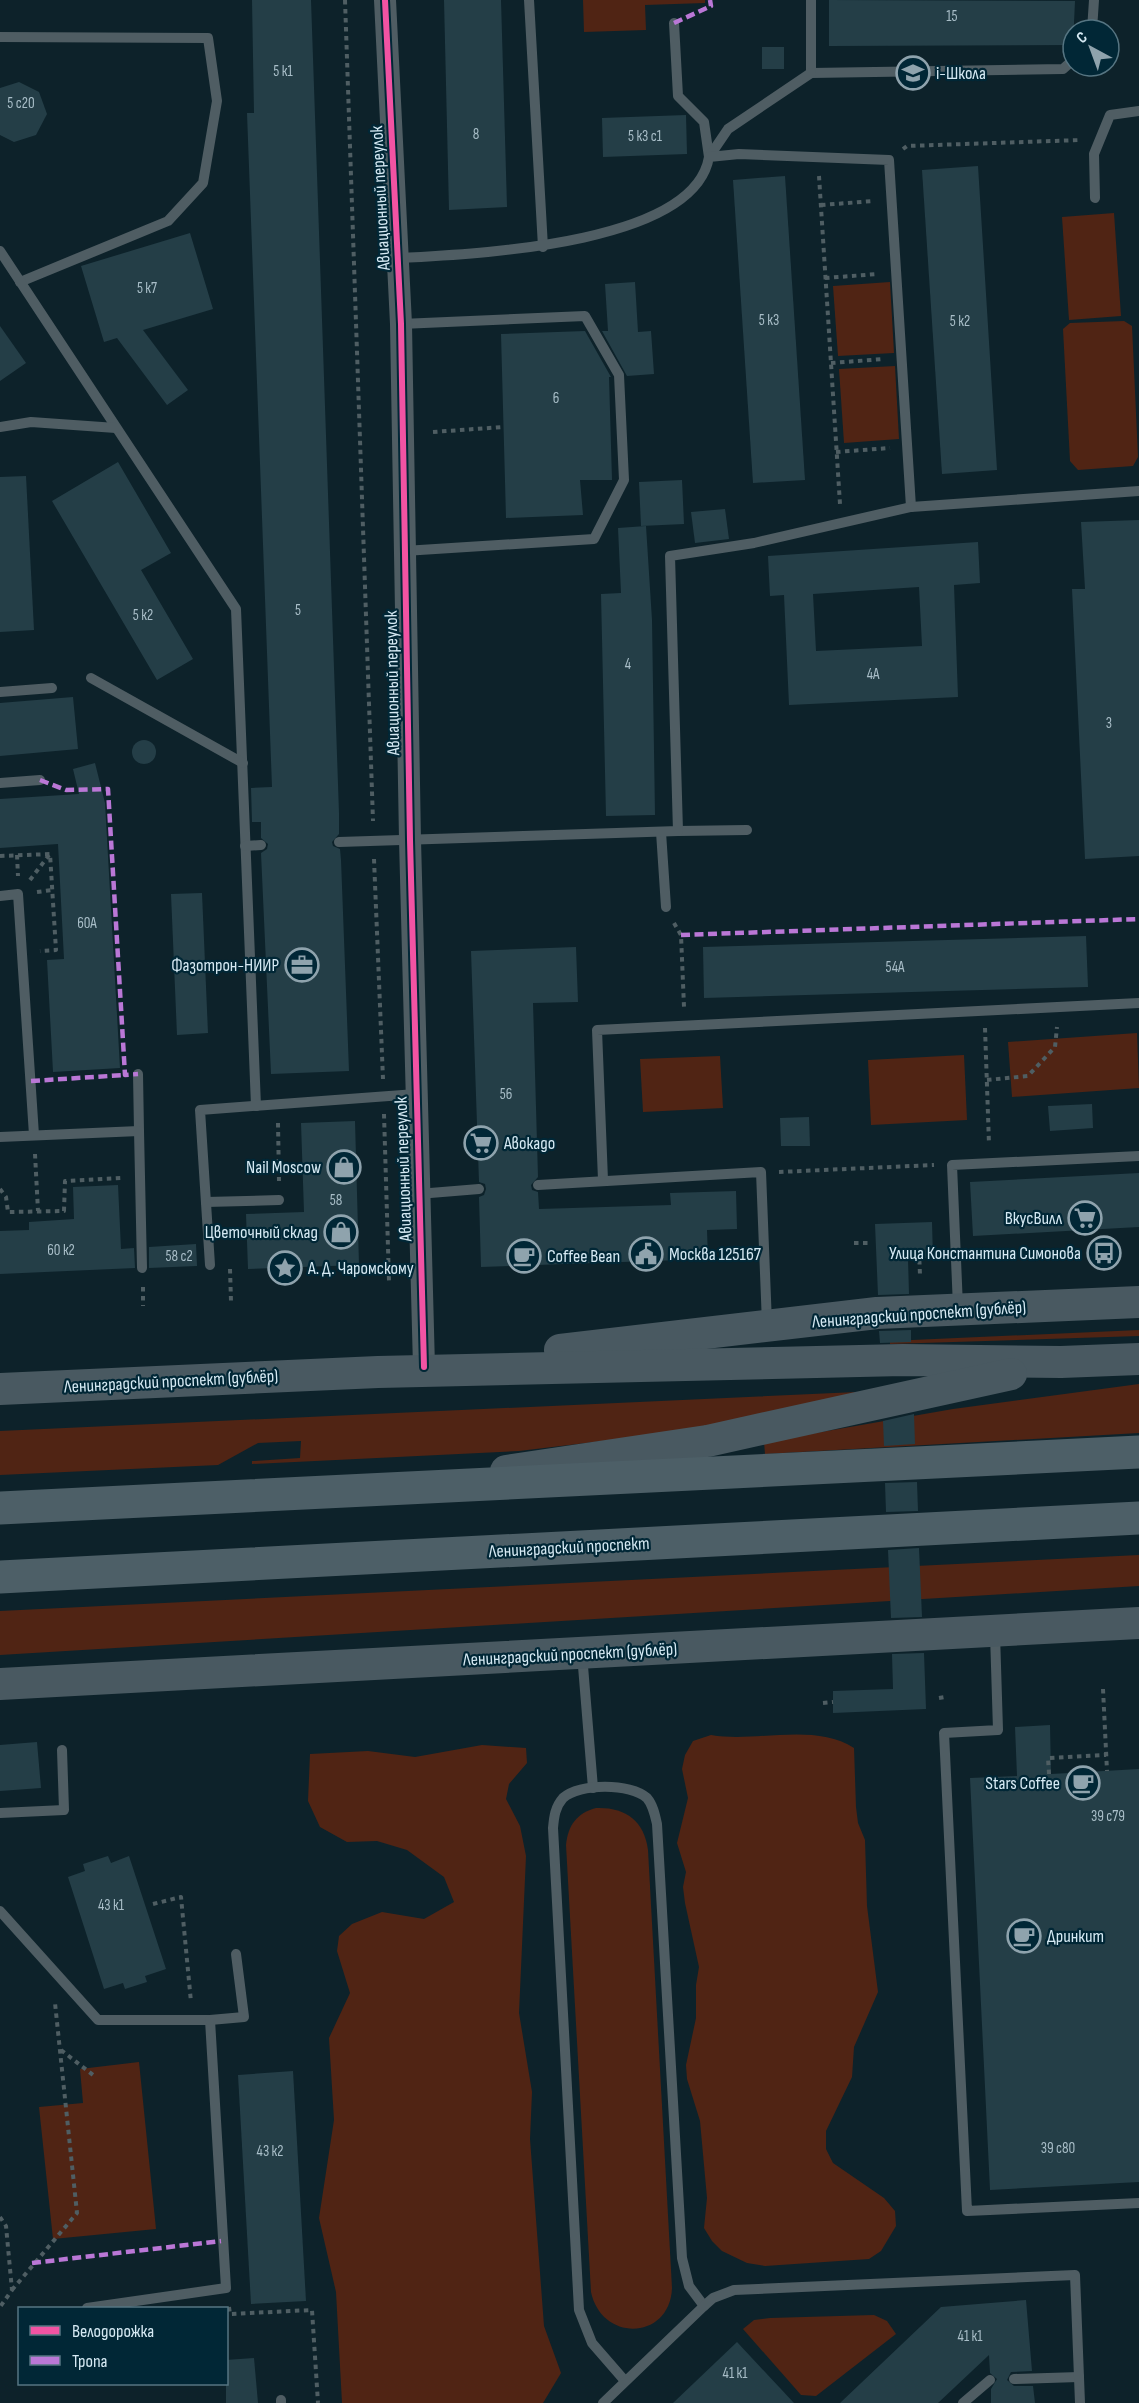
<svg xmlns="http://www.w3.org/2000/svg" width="1139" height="2403" viewBox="0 0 1139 2403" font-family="'Sofia Sans Condensed',sans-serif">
  <rect width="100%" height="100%" fill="#0d222a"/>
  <g fill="#502414">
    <path d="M 583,0 L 705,0 L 705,3 L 645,5 L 646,30 L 584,32 Z"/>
    <path d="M 1114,213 L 1121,316 L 1069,320 L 1062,217 Z"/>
    <path d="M 890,282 L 894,353 L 838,356 L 833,286 Z"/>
    <path d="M 1124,321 L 1132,326 L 1138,457 L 1133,466 L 1078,470 L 1070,461 L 1063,329 L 1070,323 Z"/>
    <path d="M 895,366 L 899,439 L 844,443 L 839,369 Z"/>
    <path d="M 1137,1033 L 1139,1088 L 1012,1097 L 1008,1042 Z"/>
    <path d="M 964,1055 L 967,1120 L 871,1125 L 868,1060 Z"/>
    <path d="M 720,1056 L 723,1108 L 643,1112 L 640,1059 Z"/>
    <path d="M 1139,1330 L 1139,1336 L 890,1344 L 890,1341 Z"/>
    <path d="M 1139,1384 L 1139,1433 L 765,1454 L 764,1442 L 953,1409 Z"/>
    <path d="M 879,1391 L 678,1432 L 519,1451 L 252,1464 L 252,1461 L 300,1458 L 301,1441 L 258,1443 L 218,1465 L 0,1475 L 0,1431 Z"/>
    <path d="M 1139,1555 L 1139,1586 L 0,1655 L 0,1611 Z"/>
    <path d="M 711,1735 C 756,1743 814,1722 854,1748 L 856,1807 L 858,1823 L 865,1840 L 867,1906 L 878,1992 L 854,2047 L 852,2077 L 826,2131 L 826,2149 L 833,2163 L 884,2198 L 895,2211 L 896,2226 L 881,2251 L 869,2259 L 765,2266 L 747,2263 L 722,2251 L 712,2241 L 704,2228 L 707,2198 L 700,2121 L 687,2079 L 686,2065 L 696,2018 L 696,1985 L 699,1967 L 685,1903 L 683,1887 L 686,1872 L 677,1843 L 688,1798 L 682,1769 L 685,1755 L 693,1741 Z"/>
    <path d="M 482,1745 L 526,1748 L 527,1763 L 509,1784 L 506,1799 L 520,1826 L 526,1856 L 519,2013 L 532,2092 L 530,2139 L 544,2326 L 561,2373 L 543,2403 L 342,2403 L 336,2292 L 319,2218 L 334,2120 L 329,2038 L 350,1993 L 337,1951 L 339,1936 L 352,1924 L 382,1912 L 424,1919 L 454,1902 L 444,1877 L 407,1850 L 377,1841 L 347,1842 L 320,1827 L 308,1801 L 310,1754 L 368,1751 L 415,1757 Z"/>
    <path d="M 596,1808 C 625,1807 644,1820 648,1850 L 672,2288 C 670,2340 602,2343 591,2292 L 566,1845 C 568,1825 577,1813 596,1808 Z"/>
    <path d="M 139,2062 L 156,2229 L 53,2239 L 39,2107 L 83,2103 L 80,2069 Z"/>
    <path d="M 874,2315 L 887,2321 L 896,2334 L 816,2396 L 801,2395 L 743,2329 L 754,2320 L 770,2318 Z"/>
  </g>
  <g fill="#243e47" fill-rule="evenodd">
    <path d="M 252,0 L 311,0 L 339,813 L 339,834 L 332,842 L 333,846 L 340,849 L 341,860 L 349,1071 L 271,1074 L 261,853 L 267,849 L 268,844 L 261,838 L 261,822 L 252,822 L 251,788 L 272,787 L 247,113 L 254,113 Z"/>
    <path d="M 444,0 L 501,0 L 507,207 L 449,210 Z"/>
    <path d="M 829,0 L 1075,1 L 1073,45 L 829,46 Z"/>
    <rect x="762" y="47" width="22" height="22"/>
    <path d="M 19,82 L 39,92 L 47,114 L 36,135 L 14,142 L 0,135 L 0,88 Z"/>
    <path d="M 686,115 L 687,154 L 603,157 L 602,118 Z"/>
    <path d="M 978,166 L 997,470 L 942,474 L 922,170 Z"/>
    <path d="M 785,176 L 805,480 L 753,483 L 733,180 Z"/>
    <path d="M 190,233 L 213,309 L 143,330 L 188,390 L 167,405 L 117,338 L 104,342 L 81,266 Z"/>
    <path d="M 635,282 L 638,332 L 651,331 L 654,374 L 627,376 L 602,331 L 608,331 L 605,284 Z"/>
    <path d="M 0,326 L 26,363 L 0,381 Z"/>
    <path d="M 585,331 L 611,377 L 609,377 L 612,480 L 580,480 L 583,515 L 506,518 L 501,334 Z"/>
    <path d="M 118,462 L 171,553 L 141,570 L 193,659 L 157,680 L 52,501 Z"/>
    <path d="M 26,476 L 34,630 L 0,632 L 0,477 Z"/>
    <path d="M 682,480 L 684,524 L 641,526 L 639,482 Z"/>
    <path d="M 725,509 L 729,539 L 695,543 L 691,512 Z"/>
    <path d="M 1139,520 L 1139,856 L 1085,859 L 1072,589 L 1085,589 L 1081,522 Z"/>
    <path d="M 646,526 L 652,620 L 655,815 L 606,816 L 601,594 L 621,593 L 618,528 Z"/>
    <path d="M 978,542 L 980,583 L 954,585 L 958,697 L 789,705 L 784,595 L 770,596 L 768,556 ZM 919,587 L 922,646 L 816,651 L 813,594 Z"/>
    <path d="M 73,697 L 78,749 L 0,756 L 0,703 Z"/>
    <circle cx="144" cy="752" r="12"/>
    <path d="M 95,763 L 105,803 L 120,1068 L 53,1072 L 47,960 L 64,959 L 58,844 L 0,848 L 0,799 L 79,794 L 73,769 Z"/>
    <path d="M 202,893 L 208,1033 L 177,1035 L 171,894 Z"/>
    <path d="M 1086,936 L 1088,987 L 704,998 L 703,947 Z"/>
    <path d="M 576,947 L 578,1002 L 533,1003 L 538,1177 L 531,1185 L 532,1190 L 538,1192 L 539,1209 L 671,1205 L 670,1193 L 736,1191 L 737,1229 L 707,1230 L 708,1259 L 481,1267 L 479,1197 L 484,1195 L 486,1189 L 485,1184 L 479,1182 L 471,951 Z"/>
    <path d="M 1092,1104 L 1093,1128 L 1050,1131 L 1048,1106 Z"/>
    <path d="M 809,1117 L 810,1146 L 781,1146 L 780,1118 Z"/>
    <path d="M 355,1121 L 359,1265 L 248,1269 L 246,1214 L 304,1212 L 301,1123 Z"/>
    <path d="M 1139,1173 L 1139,1227 L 973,1236 L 970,1182 Z"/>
    <path d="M 118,1185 L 121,1249 L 134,1248 L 135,1268 L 0,1274 L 0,1231 L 29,1230 L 29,1222 L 74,1219 L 73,1187 Z"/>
    <path d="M 932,1222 L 933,1258 L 908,1259 L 909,1294 L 878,1295 L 875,1224 Z"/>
    <path d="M 196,1244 L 197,1266 L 149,1268 L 149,1247 Z"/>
    <path d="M 911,1330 L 911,1342 L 880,1343 L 879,1331 Z"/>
    <path d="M 914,1414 L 915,1444 L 884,1446 L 883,1421 Z"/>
    <path d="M 917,1482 L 918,1511 L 886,1512 L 885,1483 Z"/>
    <path d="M 919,1548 L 922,1617 L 891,1618 L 888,1550 Z"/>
    <path d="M 924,1653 L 926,1709 L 833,1713 L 833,1691 L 893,1689 L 892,1654 Z"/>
    <path d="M 1050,1725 L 1051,1774 L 1139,1769 L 1139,2182 L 990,2190 L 970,1778 L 1017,1776 L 1015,1727 Z"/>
    <path d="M 37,1742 L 41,1788 L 0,1791 L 0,1745 Z"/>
    <path d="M 108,1856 L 111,1863 L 129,1856 L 166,1969 L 145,1976 L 147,1982 L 125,1989 L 123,1983 L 104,1989 L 68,1877 L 85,1871 L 83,1864 Z"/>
    <path d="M 293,2071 L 306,2301 L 251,2304 L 238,2075 Z"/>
    <path d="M 1026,2300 L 1032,2371 L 1011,2372 L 1007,2380 L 1014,2386 L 1033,2386 L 1035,2403 L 991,2403 L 991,2389 L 997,2379 L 990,2373 L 989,2355 L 938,2403 L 840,2403 L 941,2307 Z"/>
    <path d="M 737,2342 L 794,2403 L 673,2403 Z"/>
    <path d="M 254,2358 L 258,2403 L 226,2403 L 226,2360 Z"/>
  </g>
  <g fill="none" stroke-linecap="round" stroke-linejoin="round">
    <g stroke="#4f5e63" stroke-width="4" stroke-dasharray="4.5 4.5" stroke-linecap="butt">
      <path d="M 345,0 L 373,821"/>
      <path d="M 903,149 L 907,146 L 1081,140"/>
      <path d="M 819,176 L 840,504"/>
      <path d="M 821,205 L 874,201"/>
      <path d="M 825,278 L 878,274"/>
      <path d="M 831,363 L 884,359"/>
      <path d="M 433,432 L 503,427"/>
      <path d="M 836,452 L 890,448"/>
      <path d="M 17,855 L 18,876"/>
      <path d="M 0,856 L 50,854 L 56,950 L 40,951"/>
      <path d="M 374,859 L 383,1079"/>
      <path d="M 30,880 L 49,855"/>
      <path d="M 37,892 L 52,890"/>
      <path d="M 674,923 L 681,935 L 684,1007"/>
      <path d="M 985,1028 L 989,1144"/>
      <path d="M 987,1080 L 1028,1076 L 1055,1047 L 1057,1027"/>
      <path d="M 384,1114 L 389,1281"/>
      <path d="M 278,1123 L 279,1181"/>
      <path d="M 35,1154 L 38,1211"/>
      <path d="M 779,1172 L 934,1165"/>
      <path d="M 0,1189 L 6,1197 L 8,1212 L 64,1211 L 65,1181 L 122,1178"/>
      <path d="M 854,1243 L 868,1243"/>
      <path d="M 919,1251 L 920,1275"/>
      <path d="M 230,1269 L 231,1301"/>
      <path d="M 143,1287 L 143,1306"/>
      <path d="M 1103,1689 L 1107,1771"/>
      <path d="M 939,1698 L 945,1697"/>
      <path d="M 823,1703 L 833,1702"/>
      <path d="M 1049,1774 L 1048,1758 L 1106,1755"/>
      <path d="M 153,1904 L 181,1897 L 191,2002"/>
      <path d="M 61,2050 L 93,2075"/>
      <path d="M 0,2217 L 6,2226 L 12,2290 L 0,2307"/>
      <path d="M 12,2290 L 77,2213 L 55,2003"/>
      <path d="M 229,2307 L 230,2314 L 312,2310 L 318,2403"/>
    </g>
    <g stroke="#4f5d63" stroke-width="10">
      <path d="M 529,0 L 543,247"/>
      <path d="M 811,0 L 811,73 L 1063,69 L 1073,60"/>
      <path d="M 674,23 L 678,96 L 704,122 L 709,157"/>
      <path d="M 1092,30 L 1094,0"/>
      <path d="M 0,37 L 208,38 L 217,101 L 203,183 L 168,221 L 20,282"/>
      <path d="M 709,157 L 728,129 L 811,73"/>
      <path d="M 1095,198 L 1094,154 L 1110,115 L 1139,111"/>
      <path d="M 0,251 L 236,609 L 256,1106"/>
      <path d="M 399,258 C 470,254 694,246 709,157 L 739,154 L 889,160 L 911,507"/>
      <path d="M 401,324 L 585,316 L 619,375 L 624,480 L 594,539 L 404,551"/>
      <path d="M 0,427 L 31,422 L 116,428"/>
      <path d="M 91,678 L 243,763"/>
      <path d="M 0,692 L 52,688"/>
      <path d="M 0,783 L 40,780"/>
      <path d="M 678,831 L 747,830"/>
      <path d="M 661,832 L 666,907"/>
      <path d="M 339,842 L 678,831 L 670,556 L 754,543 L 911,507 L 1139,491"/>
      <path d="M 245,846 L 261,845"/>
      <path d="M 0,896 L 18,894 L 34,1135"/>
      <path d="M 138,1074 L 139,1131"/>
      <path d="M 0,1137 L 139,1131 L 142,1268"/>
      <path d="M 603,1180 L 597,1030 L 1139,1003"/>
      <path d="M 538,1185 L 761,1172 L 767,1324"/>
      <path d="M 418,1194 L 479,1189"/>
      <path d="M 206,1202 L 279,1200"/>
      <path d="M 210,1265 L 200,1110 L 416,1094"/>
      <path d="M 958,1307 L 952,1165 L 1139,1156"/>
      <path d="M 995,1634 L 998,1730 L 944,1733 L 967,2211 L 1139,2203"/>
      <path d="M 582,1654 L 593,1788"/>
      <path d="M 0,1813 L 64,1810 L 62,1750"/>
      <path d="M 0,1911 L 98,2020 L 210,2020 L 226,2288 L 87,2308"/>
      <path d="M 210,2020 L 244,2017 L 236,1954"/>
      <path d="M 1014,2379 L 1079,2377"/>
      <path d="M 625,2381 L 592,2343 L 579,2310 L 553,1828 C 554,1817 555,1807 563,1798 C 579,1783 631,1783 647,1798 C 653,1805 655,1815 657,1824 L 682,2258 L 689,2286 L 704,2306"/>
      <path d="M 281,2400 L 281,2403"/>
      <path d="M 603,2403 L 704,2306 L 713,2298 L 734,2290 L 1075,2275 L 1080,2403"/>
      <path d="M 963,2403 L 990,2380"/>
    </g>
    <path stroke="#4f5d63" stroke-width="22" d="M 385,0 L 401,324 L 410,840 L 424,1367"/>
    <g stroke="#495961" stroke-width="32">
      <path d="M 560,1350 L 877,1313 L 1139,1302"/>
      <path d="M 0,1389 L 378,1372 L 903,1360 L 1061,1362 L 1139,1359"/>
      <path d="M 506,1471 L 707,1441 L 1011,1374"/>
      <path d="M 0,1684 L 1139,1623"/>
    </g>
    <g stroke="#4d5f67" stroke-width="33">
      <path d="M 0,1508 L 1139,1452"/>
      <path d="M 0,1577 L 1139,1518"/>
    </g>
    <g stroke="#ba77d6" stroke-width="4.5" stroke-dasharray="9 4.5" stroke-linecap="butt">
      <path d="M 674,23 L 711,6 L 710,0"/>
      <path d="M 40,780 L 66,790 L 108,789 L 125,1075 L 138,1074"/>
      <path d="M 681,935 L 1139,919"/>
      <path d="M 31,1081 L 125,1075"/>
      <path d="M 32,2263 L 221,2241"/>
    </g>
    <defs>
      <path id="cycleway" d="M 385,0 L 401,324 L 410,840 L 424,1367"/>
    </defs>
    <use href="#cycleway" stroke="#012736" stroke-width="10"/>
    <use href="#cycleway" stroke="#f153a3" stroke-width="6"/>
  </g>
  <defs>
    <symbol id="school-ring" viewBox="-11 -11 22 22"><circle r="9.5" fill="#012736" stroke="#8fa3ad" stroke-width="1.5"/><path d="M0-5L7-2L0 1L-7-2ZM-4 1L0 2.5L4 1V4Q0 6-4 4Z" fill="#8fa3ad"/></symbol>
    <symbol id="office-ring" viewBox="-11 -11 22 22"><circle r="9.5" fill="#012736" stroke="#8fa3ad" stroke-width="1.5"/><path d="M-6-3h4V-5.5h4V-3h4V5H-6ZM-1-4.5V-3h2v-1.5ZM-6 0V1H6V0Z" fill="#8fa3ad"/></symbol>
    <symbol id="supermarket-ring" viewBox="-11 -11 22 22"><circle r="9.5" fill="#012736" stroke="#8fa3ad" stroke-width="1.5"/><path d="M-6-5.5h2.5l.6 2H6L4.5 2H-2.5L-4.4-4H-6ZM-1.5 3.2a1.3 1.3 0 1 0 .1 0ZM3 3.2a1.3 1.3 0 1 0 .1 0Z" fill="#8fa3ad"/></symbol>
    <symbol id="shop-ring" viewBox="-11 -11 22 22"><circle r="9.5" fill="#012736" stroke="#8fa3ad" stroke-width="1.5"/><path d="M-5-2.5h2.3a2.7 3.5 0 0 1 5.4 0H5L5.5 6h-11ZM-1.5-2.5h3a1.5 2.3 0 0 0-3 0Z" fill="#8fa3ad"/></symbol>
    <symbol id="bus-ring" viewBox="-11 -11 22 22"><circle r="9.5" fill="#012736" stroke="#8fa3ad" stroke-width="1.5"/><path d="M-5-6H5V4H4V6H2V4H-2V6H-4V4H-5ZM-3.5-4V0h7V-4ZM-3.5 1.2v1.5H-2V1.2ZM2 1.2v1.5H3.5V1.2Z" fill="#8fa3ad"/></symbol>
    <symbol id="civic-ring" viewBox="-11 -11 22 22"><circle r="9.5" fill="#012736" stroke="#8fa3ad" stroke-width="1.5"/><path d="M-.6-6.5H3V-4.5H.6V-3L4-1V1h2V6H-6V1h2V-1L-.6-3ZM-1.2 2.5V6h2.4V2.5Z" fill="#8fa3ad"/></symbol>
    <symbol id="cafe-ring" viewBox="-11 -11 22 22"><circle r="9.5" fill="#012736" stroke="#8fa3ad" stroke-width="1.5"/><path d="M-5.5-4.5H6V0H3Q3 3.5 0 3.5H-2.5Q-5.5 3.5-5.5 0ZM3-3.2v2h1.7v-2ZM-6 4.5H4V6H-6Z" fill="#8fa3ad"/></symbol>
    <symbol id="sight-ring" viewBox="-11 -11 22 22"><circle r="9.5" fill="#012736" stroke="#8fa3ad" stroke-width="1.5"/><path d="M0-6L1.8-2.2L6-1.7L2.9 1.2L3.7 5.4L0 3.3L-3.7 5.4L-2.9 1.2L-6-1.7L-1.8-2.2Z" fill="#8fa3ad"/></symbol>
  </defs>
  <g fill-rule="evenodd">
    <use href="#school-ring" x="894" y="54" width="38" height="38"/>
    <use href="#office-ring" x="283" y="946" width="38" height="38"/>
    <use href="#supermarket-ring" x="462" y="1124" width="38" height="38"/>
    <use href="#shop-ring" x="325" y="1148" width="38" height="38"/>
    <use href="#supermarket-ring" x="1066" y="1199" width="38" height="38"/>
    <use href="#shop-ring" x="322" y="1213" width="38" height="38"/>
    <use href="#bus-ring" x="1085" y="1234" width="38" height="38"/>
    <use href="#civic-ring" x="627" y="1235" width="38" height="38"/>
    <use href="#cafe-ring" x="505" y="1237" width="38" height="38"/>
    <use href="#sight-ring" x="266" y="1249" width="38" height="38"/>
    <use href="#cafe-ring" x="1064" y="1764" width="38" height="38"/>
    <use href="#cafe-ring" x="1005" y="1917" width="38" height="38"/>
  </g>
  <g text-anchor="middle" stroke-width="4.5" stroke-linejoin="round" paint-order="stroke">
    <g font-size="15" fill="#a9bec8">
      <text x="952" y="21">15</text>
      <text x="283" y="76">5 к1</text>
      <text x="21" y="108">5 с20</text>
      <text x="476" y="139">8</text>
      <text x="645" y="141">5 к3 с1</text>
      <text x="147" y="293">5 к7</text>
      <text x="769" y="325">5 к3</text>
      <text x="960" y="326">5 к2</text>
      <text x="556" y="403">6</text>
      <text x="298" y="615">5</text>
      <text x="143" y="620">5 к2</text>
      <text x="628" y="669">4</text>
      <text x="873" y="679">4А</text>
      <text x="1109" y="728">3</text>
      <text x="87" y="928">60А</text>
      <text x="895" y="972">54А</text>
      <text x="506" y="1099">56</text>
      <text x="336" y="1205">58</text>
      <text x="61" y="1255">60 к2</text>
      <text x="179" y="1261">58 с2</text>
      <text x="1108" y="1821">39 с79</text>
      <text x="111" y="1910">43 к1</text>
      <text x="1058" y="2153">39 с80</text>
      <text x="270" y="2156">43 к2</text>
      <text x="970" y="2341">41 к1</text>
      <text x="735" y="2378">41 к1</text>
    </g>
    <g font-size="18" fill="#d5e9f3" stroke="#012736" text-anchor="start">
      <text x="936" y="79">i-Школа</text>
      <text x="279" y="971" text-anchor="end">Фазотрон-НИИР</text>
      <text x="504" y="1149">Авокадо</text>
      <text x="321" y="1173" text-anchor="end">Nail Moscow</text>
      <text x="1062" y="1224" text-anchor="end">ВкусВилл</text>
      <text x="318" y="1238" text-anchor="end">Цветочный склад</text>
      <text x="1081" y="1259" text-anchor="end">Улица Константина Симонова</text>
      <text x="669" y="1260">Москва 125167</text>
      <text x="547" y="1262">Coffee Bean</text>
      <text x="308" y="1274">А. Д. Чаромскому</text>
      <text x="1060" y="1789" text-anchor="end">Stars Coffee</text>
      <text x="1047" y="1942">Дринкит</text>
    </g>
    <g font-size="18" fill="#d5e9f3" stroke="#012736">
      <text transform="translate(380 198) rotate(-93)" y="6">Авиационный переулок</text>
      <text transform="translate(392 683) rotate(-91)" y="6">Авиационный переулок</text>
      <text transform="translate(403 1169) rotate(-92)" y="6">Авиационный переулок</text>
      <text transform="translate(919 1314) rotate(-4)" y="6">Ленинградский проспект (дублёр)</text>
      <text transform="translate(171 1381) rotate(-3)" y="6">Ленинградский проспект (дублёр)</text>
      <text transform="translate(569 1547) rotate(-3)" y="6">Ленинградский проспект</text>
      <text transform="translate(570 1654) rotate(-3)" y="6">Ленинградский проспект (дублёр)</text>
    </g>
  </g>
  <rect x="18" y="2307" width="210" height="78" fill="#012736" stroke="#567582" stroke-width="1.5"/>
  <rect x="30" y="2326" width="30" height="9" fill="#f153a3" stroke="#567582" stroke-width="1.5"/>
  <text x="72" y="2337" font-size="18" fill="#d5e9f3">Велодорожка</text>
  <rect x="30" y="2356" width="30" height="9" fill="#ba77d6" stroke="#567582" stroke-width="1.5"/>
  <text x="72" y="2367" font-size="18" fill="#d5e9f3">Тропа</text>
  <g transform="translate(1091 48) rotate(319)"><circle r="28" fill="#012736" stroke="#567582" stroke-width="1.5"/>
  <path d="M0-4.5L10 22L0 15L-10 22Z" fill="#8fa3ad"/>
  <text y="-9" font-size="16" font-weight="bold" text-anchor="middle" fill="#d5e9f3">С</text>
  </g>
</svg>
